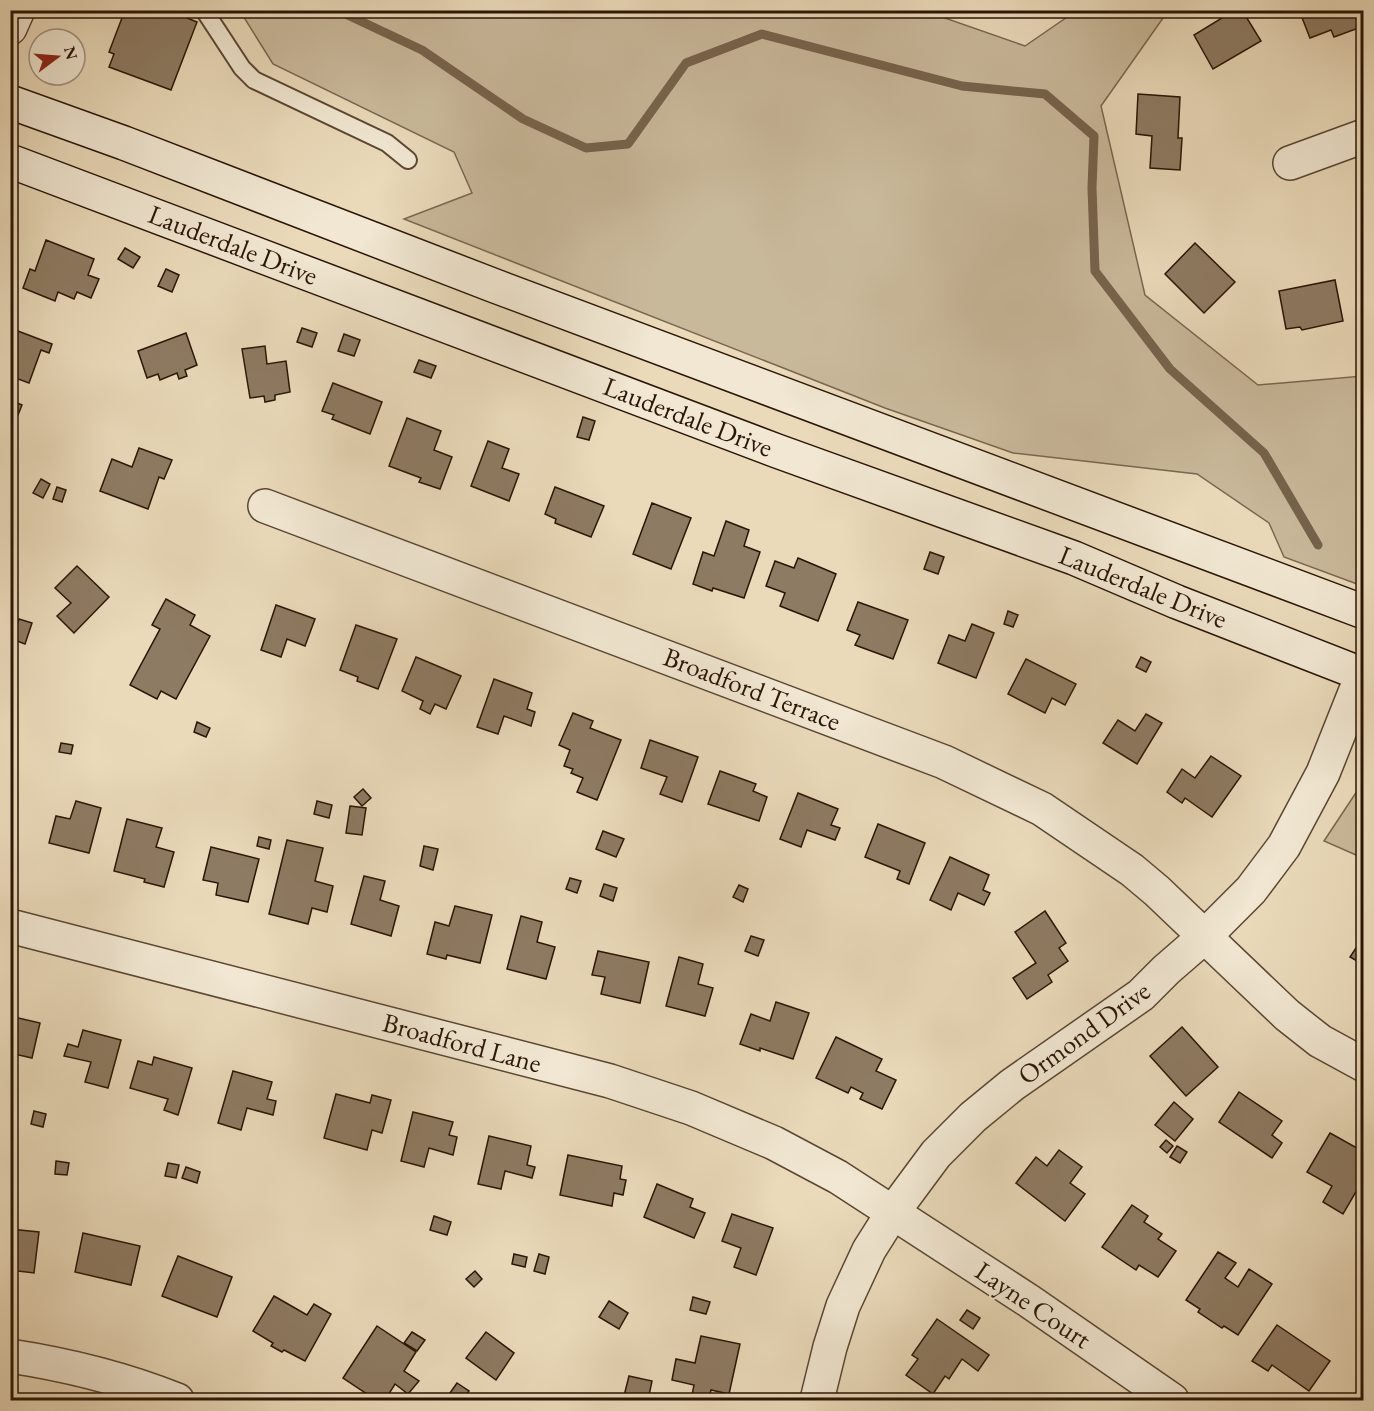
<svg xmlns="http://www.w3.org/2000/svg" width="1374" height="1411" viewBox="0 0 1374 1411" font-family="'EB Garamond',serif">
  <rect width="100%" height="100%" fill="#eadaba"/>
  <filter id="stains"><feTurbulence type="fractalNoise" baseFrequency=".00333" numOctaves="4"/><feColorMatrix values="0 0 0 0 .2 0 0 0 0 .09 0 0 0 0 .02 0 0 0 .5 -.17"/></filter>
  <radialGradient id="worn" r=".72"><stop offset=".6" stop-color="#630" stop-opacity="0"/><stop offset="1" stop-color="#630" stop-opacity=".3"/></radialGradient>
  <g fill="#c9b99b" stroke="#7a6750" stroke-width="1.5">
    <path d="M 240,11 L 925,11 L 1025,46 L 1076,11 L 1168,11 L 1101,106 L 1145,295 L 1258,385 L 1363,376 L 1364,557 L 1357,584 L 1284,557 L 1269,523 L 1197,474 L 1013,453 L 885,408 L 404,219 L 472,193 L 454,152 L 273,64 Z"/>
    <path d="M 1363,782 L 1363,858 L 1324,841 Z"/>
  </g>
  <g fill="none" stroke-linecap="round" stroke-linejoin="round">
    <path stroke="#76634c" stroke-width="9" d="M 337,10 L 422,50 L 523,119 L 586,148 L 628,144 L 686,63 L 762,34 L 962,86 L 1045,94 L 1094,136 L 1092,188 L 1095,271 L 1170,369 L 1264,453 L 1318,545"/>
  </g>
  <g fill="#8e7b63" stroke="#2a1505" stroke-width="1.5">
    <path d="M 125,10 L 167,10 L 197,22 L 171,90 L 109,67 L 114,54 L 109,52 Z"/>
    <path d="M 1235,10 L 1242,10 L 1261,41 L 1213,69 L 1194,35 Z"/>
    <path d="M 1299,10 L 1364,10 L 1364,26 L 1334,37 L 1331,30 L 1310,38 Z"/>
    <path d="M 1138,94 L 1180,97 L 1178,138 L 1182,138 L 1180,170 L 1150,168 L 1152,136 L 1136,134 Z"/>
    <path d="M 46,240 L 94,259 L 88,275 L 99,279 L 91,298 L 77,292 L 74,299 L 58,292 L 55,301 L 23,288 L 30,269 L 35,271 Z"/>
    <path d="M 1195,243 L 1235,282 L 1204,313 L 1165,274 Z"/>
    <path d="M 125,248 L 140,257 L 133,268 L 118,259 Z"/>
    <path d="M 166,269 L 179,275 L 172,292 L 158,286 Z"/>
    <path d="M 1335,280 L 1343,321 L 1302,330 L 1300,327 L 1286,329 L 1279,291 Z"/>
    <path d="M 10,328 L 52,344 L 49,353 L 41,350 L 29,383 L 10,376 Z"/>
    <path d="M 302,328 L 317,333 L 312,347 L 297,342 Z"/>
    <path d="M 186,333 L 197,365 L 185,370 L 187,376 L 179,379 L 177,373 L 160,380 L 158,374 L 147,378 L 138,351 Z"/>
    <path d="M 344,334 L 360,340 L 354,356 L 338,351 Z"/>
    <path d="M 265,346 L 267,364 L 286,361 L 290,392 L 275,395 L 275,400 L 265,402 L 264,396 L 250,398 L 242,349 Z"/>
    <path d="M 419,360 L 436,366 L 431,378 L 414,372 Z"/>
    <path d="M 333,383 L 382,402 L 370,434 L 332,419 L 334,415 L 322,411 Z"/>
    <path d="M 10,400 L 22,405 L 18,415 L 10,412 Z"/>
    <path d="M 583,417 L 595,421 L 589,440 L 577,437 Z"/>
    <path d="M 407,418 L 441,431 L 434,450 L 452,457 L 440,489 L 419,482 L 421,478 L 389,466 Z"/>
    <path d="M 488,441 L 509,449 L 502,468 L 519,474 L 509,501 L 471,486 Z"/>
    <path d="M 139,448 L 172,460 L 164,479 L 159,477 L 148,509 L 100,491 L 112,459 L 132,467 Z"/>
    <path d="M 41,479 L 50,484 L 43,498 L 33,493 Z"/>
    <path d="M 57,487 L 66,490 L 62,502 L 53,499 Z"/>
    <path d="M 555,487 L 604,506 L 591,537 L 555,523 L 556,519 L 545,514 Z"/>
    <path d="M 652,503 L 691,518 L 671,569 L 633,554 Z"/>
    <path d="M 726,521 L 749,530 L 744,546 L 760,552 L 744,598 L 713,588 L 712,591 L 693,584 L 703,552 L 714,556 Z"/>
    <path d="M 930,552 L 944,557 L 938,574 L 924,569 Z"/>
    <path d="M 798,558 L 836,574 L 818,621 L 780,606 L 785,593 L 766,586 L 775,561 L 794,568 Z"/>
    <path d="M 77,566 L 109,597 L 74,633 L 57,616 L 71,603 L 55,588 Z"/>
    <path d="M 166,599 L 195,615 L 190,625 L 210,636 L 176,699 L 161,691 L 157,699 L 130,685 L 160,629 L 152,625 Z"/>
    <path d="M 858,602 L 908,620 L 893,659 L 855,645 L 860,635 L 847,630 Z"/>
    <path d="M 276,605 L 315,619 L 305,646 L 287,639 L 281,657 L 261,650 Z"/>
    <path d="M 1008,611 L 1018,615 L 1013,627 L 1004,624 Z"/>
    <path d="M 19,619 L 32,623 L 25,644 L 12,639 Z"/>
    <path d="M 972,624 L 994,633 L 976,678 L 938,663 L 949,635 L 965,641 Z"/>
    <path d="M 356,625 L 397,639 L 378,689 L 357,681 L 358,677 L 340,670 Z"/>
    <path d="M 416,657 L 461,676 L 446,709 L 435,704 L 430,714 L 420,709 L 423,701 L 402,691 Z"/>
    <path d="M 1141,657 L 1151,662 L 1146,672 L 1136,667 Z"/>
    <path d="M 1026,659 L 1076,684 L 1065,705 L 1052,698 L 1045,713 L 1008,694 Z"/>
    <path d="M 494,679 L 532,693 L 527,709 L 535,712 L 531,726 L 504,716 L 498,734 L 477,727 Z"/>
    <path d="M 573,713 L 593,721 L 590,728 L 621,740 L 597,800 L 577,792 L 583,778 L 571,773 L 573,769 L 564,766 L 570,750 L 559,745 Z"/>
    <path d="M 1146,714 L 1162,723 L 1137,764 L 1103,743 L 1118,720 L 1135,731 Z"/>
    <path d="M 197,722 L 210,728 L 206,737 L 194,732 Z"/>
    <path d="M 650,740 L 698,757 L 682,802 L 660,794 L 667,777 L 641,768 Z"/>
    <path d="M 61,743 L 73,745 L 71,754 L 59,752 Z"/>
    <path d="M 1211,756 L 1241,776 L 1212,817 L 1185,798 L 1182,803 L 1167,792 L 1182,769 L 1195,778 Z"/>
    <path d="M 720,771 L 756,784 L 753,791 L 767,797 L 759,821 L 708,804 Z"/>
    <path d="M 363,789 L 371,798 L 362,806 L 354,797 Z"/>
    <path d="M 798,793 L 838,809 L 831,825 L 840,828 L 835,840 L 807,830 L 801,847 L 780,839 Z"/>
    <path d="M 76,801 L 101,808 L 89,853 L 49,843 L 56,816 L 70,819 Z"/>
    <path d="M 317,801 L 332,805 L 329,818 L 314,814 Z"/>
    <path d="M 350,806 L 366,808 L 362,835 L 346,833 Z"/>
    <path d="M 127,819 L 162,828 L 156,847 L 174,852 L 164,887 L 144,882 L 145,879 L 114,871 Z"/>
    <path d="M 878,824 L 925,843 L 909,884 L 897,879 L 900,871 L 865,857 Z"/>
    <path d="M 603,831 L 624,839 L 616,857 L 596,849 Z"/>
    <path d="M 259,837 L 271,840 L 269,849 L 257,846 Z"/>
    <path d="M 287,840 L 323,848 L 315,881 L 333,886 L 327,912 L 312,908 L 308,924 L 269,914 Z"/>
    <path d="M 424,846 L 438,849 L 433,870 L 420,866 Z"/>
    <path d="M 211,847 L 259,859 L 248,902 L 216,895 L 218,883 L 203,880 Z"/>
    <path d="M 950,857 L 989,875 L 983,890 L 990,893 L 984,905 L 958,893 L 951,910 L 930,900 Z"/>
    <path d="M 364,876 L 385,881 L 380,900 L 399,906 L 391,936 L 351,924 Z"/>
    <path d="M 570,878 L 581,881 L 577,893 L 566,889 Z"/>
    <path d="M 604,884 L 617,888 L 613,901 L 600,896 Z"/>
    <path d="M 739,885 L 748,889 L 743,902 L 733,897 Z"/>
    <path d="M 455,906 L 492,915 L 480,963 L 447,955 L 446,959 L 427,954 L 435,922 L 449,926 Z"/>
    <path d="M 1045,911 L 1066,943 L 1059,948 L 1068,961 L 1048,975 L 1052,982 L 1027,999 L 1013,978 L 1036,963 L 1015,932 Z"/>
    <path d="M 521,916 L 542,922 L 537,942 L 555,947 L 546,979 L 507,969 Z"/>
    <path d="M 751,936 L 764,940 L 758,956 L 745,951 Z"/>
    <path d="M 1364,936 L 1364,965 L 1350,957 Z"/>
    <path d="M 598,951 L 649,962 L 640,1003 L 601,994 L 605,977 L 592,975 Z"/>
    <path d="M 679,957 L 703,964 L 698,984 L 713,988 L 705,1016 L 666,1006 Z"/>
    <path d="M 776,1002 L 809,1013 L 793,1059 L 760,1048 L 760,1051 L 740,1044 L 751,1014 L 770,1021 Z"/>
    <path d="M 10,1016 L 40,1023 L 32,1058 L 10,1053 Z"/>
    <path d="M 1182,1027 L 1218,1067 L 1186,1096 L 1150,1056 Z"/>
    <path d="M 83,1030 L 121,1040 L 108,1088 L 85,1082 L 91,1062 L 64,1056 L 68,1044 L 78,1047 Z"/>
    <path d="M 836,1037 L 882,1059 L 876,1071 L 896,1080 L 882,1109 L 860,1099 L 863,1093 L 851,1087 L 848,1093 L 816,1078 Z"/>
    <path d="M 154,1057 L 192,1068 L 178,1115 L 164,1110 L 168,1099 L 130,1088 L 138,1061 L 152,1065 Z"/>
    <path d="M 233,1071 L 272,1082 L 267,1099 L 276,1101 L 273,1115 L 247,1108 L 241,1130 L 218,1123 Z"/>
    <path d="M 1239,1092 L 1282,1121 L 1272,1135 L 1282,1143 L 1272,1158 L 1219,1122 Z"/>
    <path d="M 336,1094 L 370,1103 L 372,1095 L 391,1100 L 382,1133 L 372,1130 L 367,1150 L 324,1138 Z"/>
    <path d="M 1174,1102 L 1193,1119 L 1175,1141 L 1155,1125 Z"/>
    <path d="M 34,1111 L 46,1114 L 43,1127 L 31,1124 Z"/>
    <path d="M 413,1112 L 453,1122 L 449,1135 L 457,1137 L 453,1155 L 429,1148 L 424,1167 L 401,1161 Z"/>
    <path d="M 1330,1133 L 1364,1152 L 1364,1178 L 1343,1214 L 1323,1202 L 1332,1186 L 1307,1172 Z"/>
    <path d="M 489,1136 L 531,1146 L 527,1165 L 535,1167 L 532,1178 L 505,1171 L 501,1189 L 478,1184 Z"/>
    <path d="M 1166,1140 L 1173,1146 L 1167,1153 L 1160,1147 Z"/>
    <path d="M 1177,1146 L 1187,1152 L 1180,1163 L 1170,1157 Z"/>
    <path d="M 1059,1150 L 1082,1167 L 1070,1183 L 1085,1194 L 1065,1221 L 1016,1183 L 1036,1157 L 1047,1166 Z"/>
    <path d="M 568,1155 L 622,1166 L 620,1179 L 626,1180 L 623,1195 L 614,1193 L 612,1206 L 560,1195 Z"/>
    <path d="M 56,1161 L 69,1163 L 67,1175 L 55,1174 Z"/>
    <path d="M 168,1163 L 179,1165 L 176,1178 L 165,1176 Z"/>
    <path d="M 186,1167 L 200,1172 L 197,1183 L 182,1178 Z"/>
    <path d="M 657,1184 L 693,1199 L 690,1207 L 705,1213 L 694,1238 L 644,1217 Z"/>
    <path d="M 1132,1205 L 1148,1216 L 1144,1222 L 1162,1234 L 1158,1239 L 1176,1251 L 1158,1277 L 1139,1265 L 1136,1270 L 1102,1247 Z"/>
    <path d="M 732,1214 L 773,1228 L 756,1275 L 734,1267 L 741,1248 L 722,1241 Z"/>
    <path d="M 434,1216 L 451,1222 L 447,1235 L 430,1230 Z"/>
    <path d="M 10,1229 L 39,1232 L 34,1273 L 10,1270 Z"/>
    <path d="M 83,1233 L 140,1246 L 131,1285 L 75,1272 Z"/>
    <path d="M 1218,1252 L 1236,1263 L 1225,1278 L 1238,1287 L 1249,1269 L 1272,1284 L 1238,1335 L 1224,1326 L 1222,1328 L 1198,1312 L 1200,1309 L 1186,1300 Z"/>
    <path d="M 514,1254 L 527,1257 L 525,1267 L 512,1264 Z"/>
    <path d="M 539,1254 L 549,1257 L 545,1274 L 534,1271 Z"/>
    <path d="M 178,1256 L 232,1277 L 217,1317 L 162,1296 Z"/>
    <path d="M 475,1271 L 482,1279 L 474,1287 L 466,1279 Z"/>
    <path d="M 274,1296 L 307,1315 L 314,1304 L 331,1314 L 305,1361 L 284,1350 L 282,1352 L 271,1346 L 273,1343 L 253,1331 Z"/>
    <path d="M 693,1297 L 710,1302 L 706,1314 L 690,1310 Z"/>
    <path d="M 609,1301 L 628,1313 L 619,1329 L 599,1317 Z"/>
    <path d="M 967,1310 L 980,1318 L 973,1329 L 960,1320 Z"/>
    <path d="M 937,1319 L 989,1355 L 978,1371 L 962,1359 L 949,1379 L 945,1376 L 933,1394 L 906,1375 L 918,1359 L 912,1355 Z"/>
    <path d="M 1277,1325 L 1330,1361 L 1309,1391 L 1272,1365 L 1268,1371 L 1252,1361 Z"/>
    <path d="M 377,1326 L 416,1352 L 404,1371 L 419,1381 L 408,1394 L 395,1384 L 385,1400 L 376,1400 L 343,1378 Z"/>
    <path d="M 412,1332 L 425,1340 L 417,1351 L 404,1343 Z"/>
    <path d="M 486,1332 L 514,1353 L 496,1380 L 466,1358 Z"/>
    <path d="M 701,1336 L 740,1344 L 729,1394 L 711,1390 L 709,1399 L 692,1395 L 694,1385 L 672,1380 L 676,1359 L 695,1363 Z"/>
    <path d="M 629,1376 L 652,1381 L 648,1400 L 623,1400 Z"/>
    <path d="M 457,1383 L 469,1391 L 462,1400 L 445,1400 Z"/>
  </g>
  <g fill="none" stroke-linecap="round" stroke-linejoin="round">
    <defs>
      <path id="service" d="M 204,10 L 242,68 L 254,80 L 387,143 L 408,160"/>
      <g id="minor">
        <path d="M 1290,163 L 1364,136"/>
        <path d="M 265,506 L 944,762 L 1042,809 L 1132,870 L 1157,891 L 1287,1015 L 1320,1041 L 1364,1065"/>
        <path d="M 10,926 L 610,1081 L 691,1108 L 774,1143 L 838,1177 L 1029,1301 L 1172,1400"/>
        <path d="M 10,1356 C 69,1365 122,1378 177,1400"/>
        <path d="M 817,1400 L 830,1347 L 843,1306 L 869,1250 L 893,1212 L 936,1154 L 973,1117 L 1012,1085 L 1141,995 L 1166,970 L 1204,937 L 1251,890 L 1284,846 L 1323,773 L 1364,670"/>
      </g>
      <path id="tertiary" d="M 10,28 L 18,10"/>
      <g id="secondary">
        <path d="M 10,102 L 124,143 L 495,286 L 1364,612"/>
        <path d="M 10,161 L 777,451 L 1074,558 L 1177,602 L 1364,675"/>
      </g>
    </defs>
    <use href="#service" stroke="#5a4632" stroke-width="20"/>
    <use href="#minor" stroke="#5a4632" stroke-width="36"/>
    <use href="#tertiary" stroke="#5a4632" stroke-width="36"/>
    <use href="#secondary" stroke="#2a1505" stroke-width="36"/>
    <use href="#service" stroke="#f1e7d2" stroke-width="16"/>
    <use href="#minor" stroke="#f1e7d2" stroke-width="33"/>
    <use href="#tertiary" stroke="#f1e7d2" stroke-width="33"/>
    <use href="#secondary" stroke="#f1e7d2" stroke-width="33"/>
  </g>
  <g text-anchor="middle" stroke-width="4.5" stroke-linejoin="round" paint-order="stroke">
    <g font-size="27" fill="#2a1505" stroke="#f1e7d2">
      <text transform="translate(233 245) rotate(21)" y="9">Lauderdale Drive</text>
      <text transform="translate(688 417) rotate(21)" y="9">Lauderdale Drive</text>
      <text transform="translate(1143 587) rotate(22)" y="9">Lauderdale Drive</text>
      <text transform="translate(752 689) rotate(21)" y="9">Broadford Terrace</text>
      <text transform="translate(1084 1033) rotate(-36)" y="9">Ormond Drive</text>
      <text transform="translate(462 1043) rotate(15)" y="9">Broadford Lane</text>
      <text transform="translate(1033 1305) rotate(34)" y="9">Layne Court</text>
    </g>
  </g>
  <rect width="1374" height="1411" fill="none" stroke="#eadaba" stroke-width="36"/>
  <rect x="12" y="12" width="1350" height="1387" fill="none" stroke="#2a1505" stroke-width="3"/>
  <rect x="18" y="18" width="1338" height="1375" fill="none" stroke="#2a1505" stroke-width="1.5"/>
  <g transform="translate(57 57) rotate(74)"><circle r="28" fill="#f1e7d2" stroke="#a19380" stroke-width="1.5"/>
  <path d="M0-4.5L10 22L0 15L-10 22Z" fill="#8f2418"/>
  <text y="-9" font-size="16" font-weight="bold" text-anchor="middle" fill="#2a1505">N</text>
  </g>
  <rect width="100%" height="100%" filter="url(#stains)"/>
  <rect width="100%" height="100%" fill="url(#worn)"/>
</svg>
